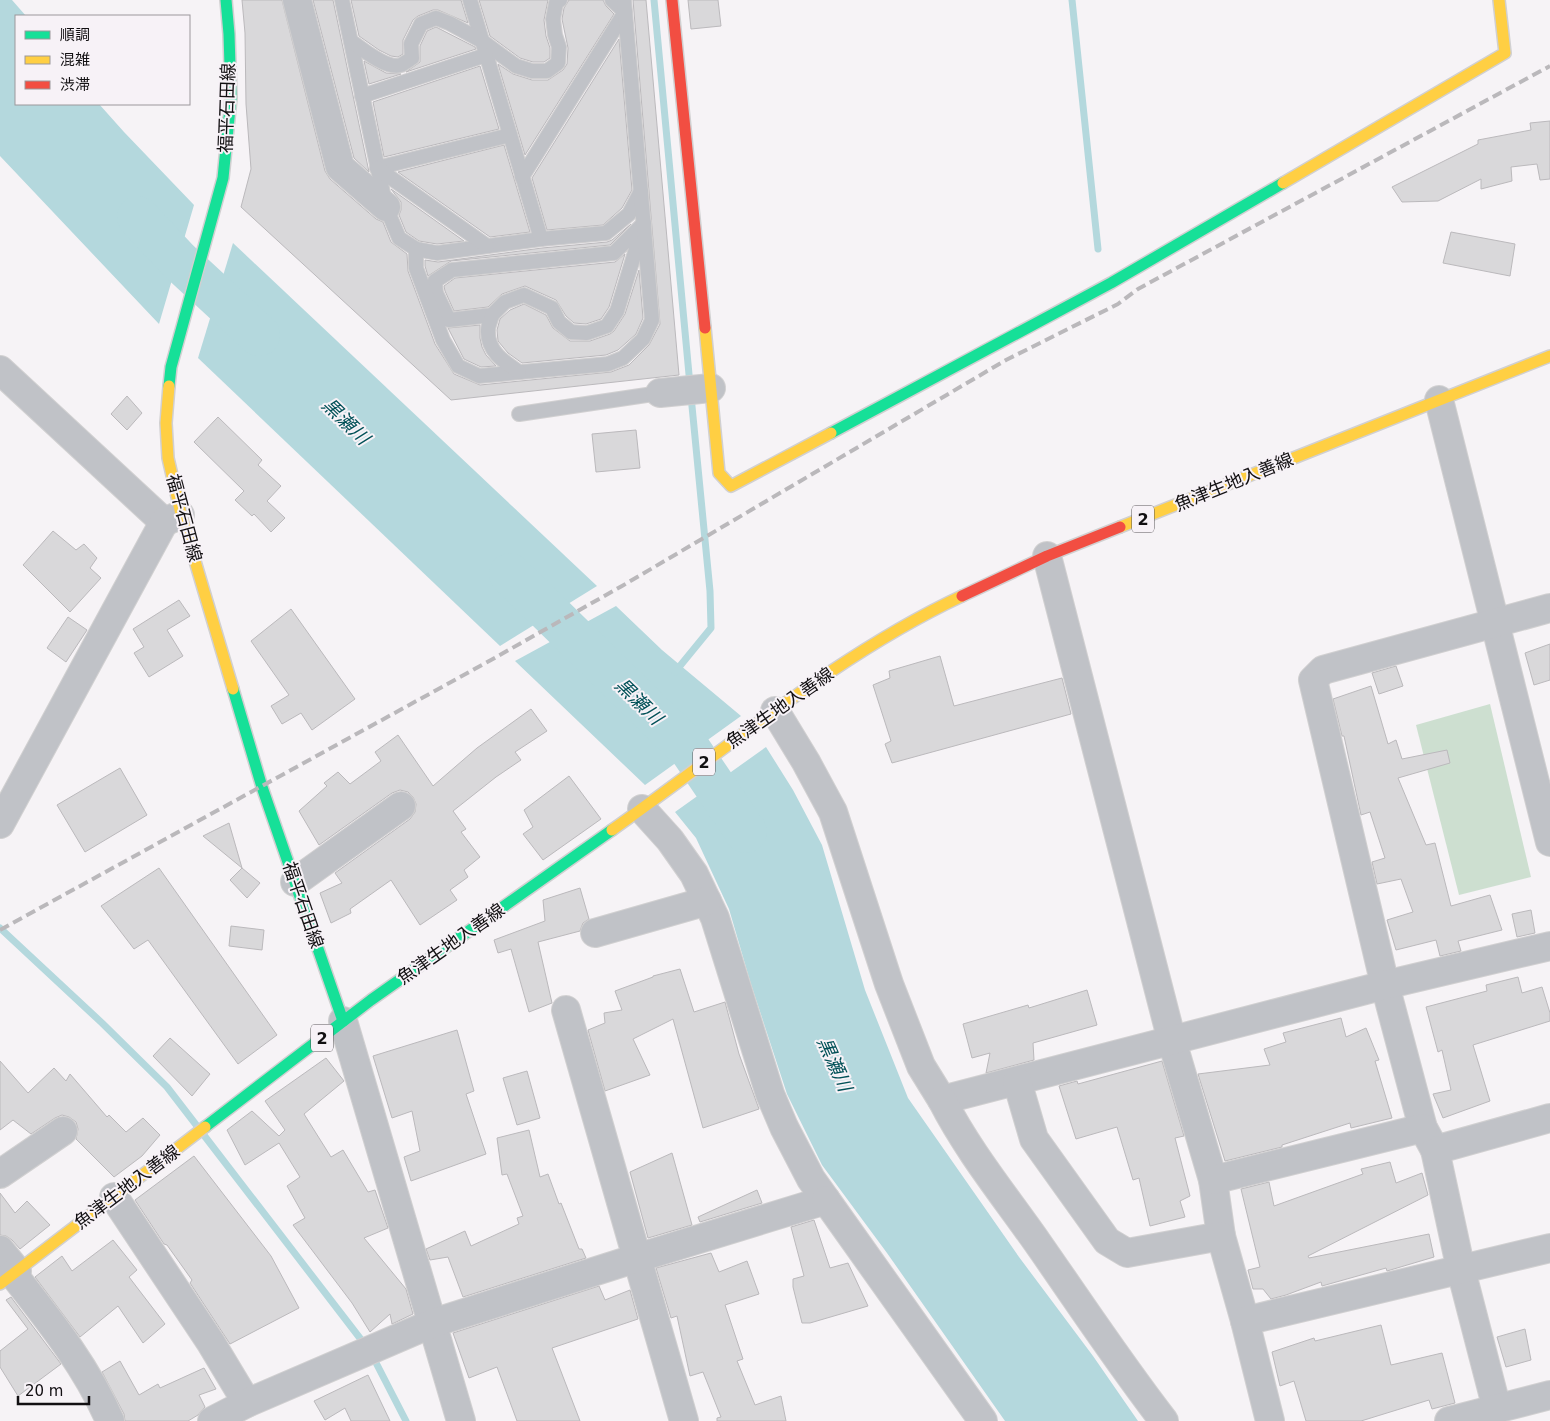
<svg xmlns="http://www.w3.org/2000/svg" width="1550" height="1421" viewBox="0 0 1550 1421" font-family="'DejaVu Sans','Noto Sans JP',sans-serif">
  <rect width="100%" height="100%" fill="#f6f3f6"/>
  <path fill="#cddfd0" d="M 1490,704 L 1531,877 L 1459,895 L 1416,725 Z"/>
  <g fill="#b4d8dd">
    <path d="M 0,0 L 12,0 L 26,16 L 16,16 L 16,104 L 99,104 L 124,132 L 194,205 L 159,324 L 0,156 Z"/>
    <path d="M 233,243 L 597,586 L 500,646 L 198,358 Z"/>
    <path d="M 616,606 L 662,650 L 741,716 L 645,785 L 515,661 Z"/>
    <path d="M 766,747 L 793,790 L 822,845 L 865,990 L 908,1098 L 1019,1257 L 1093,1356 L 1138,1421 L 1005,1421 L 887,1253 L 822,1165 L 787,1094 L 750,981 L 729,909 L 696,838 L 675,812 Z"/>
  </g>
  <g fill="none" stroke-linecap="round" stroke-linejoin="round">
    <g stroke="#b4d8dd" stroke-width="7">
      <path d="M 654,0 L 690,385"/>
      <path d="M 1072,0 L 1098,249"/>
      <path d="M 675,672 L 711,628 L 710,591 L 691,396"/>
      <path d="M 0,928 L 102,1023 L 167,1087 L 197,1126"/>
      <path d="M 203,1134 L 366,1346"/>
      <path d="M 372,1355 L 406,1421"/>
    </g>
    <g stroke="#b4d8dd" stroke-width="42">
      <path d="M 138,217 L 179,261 L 259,335"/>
      <path d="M 510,574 L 691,751 L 746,832"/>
    </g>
  </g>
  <g fill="#d9d8da" stroke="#bbb9bc">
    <path d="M 242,0 L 282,0 L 325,171 L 330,179 L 376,219 L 383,222 L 391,242 L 407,254 L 408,271 L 435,344 L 454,374 L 480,385 L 611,372 L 629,365 L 649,345 L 660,324 L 633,0 L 646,0 L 679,375 L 451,400 L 241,207 L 251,169 L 246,104 L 245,33 Z"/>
    <path d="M 313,0 L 333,0 L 369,172 L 354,158 Z"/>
    <path d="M 351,0 L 461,0 L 468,23 L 438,10 L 433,10 L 418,16 L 413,20 L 403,40 L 403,54 L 398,57 L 391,56 L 379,50 L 359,36 Z"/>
    <path d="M 479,0 L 548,0 L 544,20 L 546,36 L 550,48 L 550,58 L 544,62 L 533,62 L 520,58 L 490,36 Z"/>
    <path d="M 569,0 L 603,0 L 606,6 L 614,14 L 525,155 L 498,64 L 513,74 L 532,80 L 548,80 L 563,70 L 567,64 L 568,48 L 562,19 L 564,8 Z"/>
    <path d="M 688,0 L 718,0 L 721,26 L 691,29 Z"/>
    <path d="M 436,27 L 475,47 L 476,49 L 406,72 L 420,62 L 420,46 L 427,31 Z"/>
    <path d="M 619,39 L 632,190 L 622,208 L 603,225 L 547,230 L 532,178 Z"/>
    <path d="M 364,61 L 386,73 L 401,74 L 369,84 Z"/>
    <path d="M 480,66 L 499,129 L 384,157 L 373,102 Z"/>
    <path d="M 1550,121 L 1550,179 L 1540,180 L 1537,164 L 1511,167 L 1512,181 L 1481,189 L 1481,179 L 1438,201 L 1402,202 L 1392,187 L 1478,144 L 1478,140 L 1531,130 L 1530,123 Z"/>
    <path d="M 504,145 L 530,232 L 490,237 L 398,172 Z"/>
    <path d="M 391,189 L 464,241 L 437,244 L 419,241 L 406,232 L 399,215 L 401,210 L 401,202 Z"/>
    <path d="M 631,224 L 610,245 L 451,261 L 428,276 L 425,266 L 425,260 L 438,262 L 542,248 L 607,242 L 612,240 Z"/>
    <path d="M 1451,232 L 1515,244 L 1510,276 L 1443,263 Z"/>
    <path d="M 625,254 L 609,307 L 601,319 L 586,324 L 574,323 L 566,316 L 556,300 L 525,286 L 502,294 L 488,307 L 454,311 L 445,291 L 444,286 L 455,278 L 615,262 Z"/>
    <path d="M 639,270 L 643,318 L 636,334 L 618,350 L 606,355 L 522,363 L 508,353 L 498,341 L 497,330 L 500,319 L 510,310 L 524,304 L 546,315 L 553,328 L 570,341 L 590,341 L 610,334 L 614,331 L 625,314 Z"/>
    <path d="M 480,325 L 480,338 L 482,347 L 486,355 L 496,366 L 481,367 L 464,359 L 448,328 Z"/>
    <path d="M 127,396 L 142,413 L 127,430 L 111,414 Z"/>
    <path d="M 218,417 L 262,460 L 258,465 L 281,486 L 267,501 L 285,518 L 271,532 L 254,514 L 252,516 L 235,500 L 244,491 L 194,442 Z"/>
    <path d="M 636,430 L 640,468 L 596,472 L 592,434 Z"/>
    <path d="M 53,531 L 76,550 L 84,544 L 97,558 L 90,568 L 101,578 L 70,612 L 23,565 Z"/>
    <path d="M 179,600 L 190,616 L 167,630 L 183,656 L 149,677 L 134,653 L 144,647 L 133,629 Z"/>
    <path d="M 291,609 L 355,699 L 312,730 L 301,713 L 282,724 L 271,706 L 289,695 L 251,641 Z"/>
    <path d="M 68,617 L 87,630 L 66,662 L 47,648 Z"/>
    <path d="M 1550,644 L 1550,680 L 1534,685 L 1525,653 Z"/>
    <path d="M 940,656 L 954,706 L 1062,678 L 1071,714 L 892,763 L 885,744 L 891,741 L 873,685 L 890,678 L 889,671 Z"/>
    <path d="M 1396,666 L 1403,686 L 1379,694 L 1372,673 Z"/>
    <path d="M 1371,686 L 1388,744 L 1396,740 L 1402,759 L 1447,750 L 1450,763 L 1398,778 L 1426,845 L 1435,843 L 1451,906 L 1490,895 L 1502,930 L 1458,941 L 1461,951 L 1440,956 L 1436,940 L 1396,950 L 1387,920 L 1413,912 L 1401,879 L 1377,884 L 1372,862 L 1385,858 L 1370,812 L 1361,815 L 1344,736 L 1342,736 L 1333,699 Z"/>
    <path d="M 531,709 L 547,731 L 515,752 L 521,760 L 496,777 L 453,811 L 466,829 L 461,832 L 480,857 L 464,870 L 468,877 L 450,890 L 457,900 L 420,925 L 391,880 L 350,909 L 351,913 L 331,923 L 320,893 L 342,883 L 335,873 L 410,819 L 415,812 L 416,804 L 413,797 L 408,792 L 400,790 L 392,793 L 319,845 L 299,811 L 327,786 L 324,783 L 338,772 L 350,784 L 381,761 L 375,752 L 398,735 L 433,786 L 477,748 Z"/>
    <path d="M 120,768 L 147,815 L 85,852 L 57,805 Z"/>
    <path d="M 569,776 L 601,819 L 543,860 L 523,834 L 533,827 L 524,810 Z"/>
    <path d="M 229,823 L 242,868 L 203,836 Z"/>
    <path d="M 159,868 L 277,1035 L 238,1064 L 148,940 L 134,949 L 101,906 Z"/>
    <path d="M 242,868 L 260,883 L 247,898 L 230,880 Z"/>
    <path d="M 580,888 L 589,919 L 583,923 L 580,931 L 538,942 L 552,1003 L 529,1012 L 511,949 L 498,953 L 494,940 L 545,921 L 543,900 Z"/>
    <path d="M 1531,910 L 1535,933 L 1517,937 L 1512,914 Z"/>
    <path d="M 231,926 L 264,930 L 262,950 L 229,946 Z"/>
    <path d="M 680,969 L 694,1012 L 725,1002 L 739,1054 L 759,1109 L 703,1128 L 673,1019 L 633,1039 L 650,1075 L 605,1091 L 588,1030 L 605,1023 L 604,1013 L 622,1010 L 615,991 L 653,977 L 653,976 Z"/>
    <path d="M 1518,977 L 1522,993 L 1542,987 L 1550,1013 L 1550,1021 L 1473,1045 L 1490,1101 L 1443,1118 L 1433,1094 L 1451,1090 L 1442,1050 L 1438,1052 L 1426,1007 L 1487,991 L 1486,985 Z"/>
    <path d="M 1087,990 L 1097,1025 L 1033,1043 L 1034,1060 L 986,1073 L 990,1053 L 972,1058 L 963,1024 L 1028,1005 L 1029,1008 Z"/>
    <path d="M 1341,1018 L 1346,1037 L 1366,1028 L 1379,1060 L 1375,1061 L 1392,1118 L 1351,1128 L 1350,1123 L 1282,1145 L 1282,1147 L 1225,1161 L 1198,1074 L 1270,1065 L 1264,1049 L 1286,1042 L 1283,1033 Z"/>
    <path d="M 457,1030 L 474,1091 L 466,1094 L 486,1154 L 411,1181 L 404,1157 L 420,1151 L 412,1111 L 392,1118 L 373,1056 Z"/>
    <path d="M 170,1038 L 210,1074 L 192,1096 L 153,1056 Z"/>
    <path d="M 326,1058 L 344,1081 L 304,1114 L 331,1157 L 343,1150 L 368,1192 L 375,1190 L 388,1228 L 364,1238 L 406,1289 L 413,1314 L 392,1324 L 390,1314 L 370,1332 L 352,1303 L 293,1225 L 305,1218 L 287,1186 L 300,1177 L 279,1143 L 245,1165 L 227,1130 L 252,1111 L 279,1136 L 285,1130 L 265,1101 Z"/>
    <path d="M 0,1061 L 28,1093 L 54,1068 L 66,1081 L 70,1074 L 107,1117 L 109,1115 L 126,1132 L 143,1118 L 160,1135 L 142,1156 L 114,1177 L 76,1139 L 78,1129 L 76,1122 L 69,1117 L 62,1115 L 55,1118 L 31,1134 L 13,1120 L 0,1130 Z"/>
    <path d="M 1162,1061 L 1184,1136 L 1175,1138 L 1190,1196 L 1180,1201 L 1185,1217 L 1150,1226 L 1139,1178 L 1133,1180 L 1117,1127 L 1076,1139 L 1059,1086 L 1077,1081 L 1078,1084 Z"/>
    <path d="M 527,1071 L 540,1118 L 517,1125 L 503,1078 Z"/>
    <path d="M 529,1130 L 540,1177 L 548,1174 L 559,1204 L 561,1203 L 579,1249 L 582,1249 L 586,1258 L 463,1297 L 448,1257 L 430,1260 L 426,1249 L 465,1231 L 471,1246 L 519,1224 L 517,1218 L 523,1216 L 507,1174 L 502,1175 L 497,1138 Z"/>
    <path d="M 672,1153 L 692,1225 L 648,1238 L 630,1172 Z"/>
    <path d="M 194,1156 L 271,1256 L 299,1308 L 230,1344 L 190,1283 L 192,1280 L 167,1245 L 164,1244 L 135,1200 Z"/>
    <path d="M 1390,1162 L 1396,1183 L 1422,1173 L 1428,1195 L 1308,1256 L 1309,1258 L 1429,1234 L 1434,1257 L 1387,1271 L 1386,1268 L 1322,1286 L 1321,1282 L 1286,1295 L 1271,1299 L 1263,1289 L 1253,1289 L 1248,1270 L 1260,1267 L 1241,1189 L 1269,1182 L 1274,1206 L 1363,1174 L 1361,1169 Z"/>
    <path d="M 757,1190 L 762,1203 L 700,1222 L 698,1217 Z"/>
    <path d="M 0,1193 L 15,1213 L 27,1201 L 50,1225 L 20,1249 L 12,1240 L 6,1236 L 0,1235 Z"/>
    <path d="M 814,1220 L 830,1268 L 848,1263 L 868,1306 L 810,1323 L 802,1323 L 793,1287 L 793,1279 L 804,1276 L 791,1227 Z"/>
    <path d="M 113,1240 L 137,1270 L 129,1277 L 165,1324 L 143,1343 L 118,1306 L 80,1337 L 35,1277 L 62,1256 L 72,1271 Z"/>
    <path d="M 711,1253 L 719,1272 L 747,1261 L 759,1294 L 725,1305 L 743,1359 L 737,1361 L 755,1405 L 781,1396 L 786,1421 L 717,1421 L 717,1418 L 721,1417 L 703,1372 L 690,1376 L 677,1316 L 671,1318 L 656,1268 Z"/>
    <path d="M 599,1286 L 605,1300 L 630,1290 L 638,1319 L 552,1348 L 580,1421 L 517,1421 L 497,1367 L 469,1378 L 453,1333 Z"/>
    <path d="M 11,1297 L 61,1364 L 18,1396 L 0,1367 L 0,1351 L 28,1329 L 6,1300 Z"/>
    <path d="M 1381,1325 L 1391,1365 L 1442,1353 L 1455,1403 L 1432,1409 L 1429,1400 L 1361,1421 L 1306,1421 L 1294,1381 L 1280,1386 L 1272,1352 L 1314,1338 L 1315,1341 Z"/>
    <path d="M 1525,1329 L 1531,1360 L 1506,1367 L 1497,1337 Z"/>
    <path d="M 120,1361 L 139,1395 L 158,1384 L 160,1388 L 204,1368 L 216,1389 L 199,1395 L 205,1407 L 198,1415 L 188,1421 L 125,1421 L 124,1414 L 102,1372 Z"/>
    <path d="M 368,1375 L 390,1421 L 351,1421 L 345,1408 L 325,1420 L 314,1401 Z"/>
  </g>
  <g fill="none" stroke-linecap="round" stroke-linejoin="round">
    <defs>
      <g id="lane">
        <path d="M 342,0 L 386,207 L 399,238 L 416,249 L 437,253 L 541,239 L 606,233 L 629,214 L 641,191"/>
        <path d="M 470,0 L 541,239"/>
        <path d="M 351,41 C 362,49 387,70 401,65 C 405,63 409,60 412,58 L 411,44 L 421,24 L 436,18 L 449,23 L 482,41 L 516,66 L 532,71 L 547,71 L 558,63 L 559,47 L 555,35 L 553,19 L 556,3 L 560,0"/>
        <path d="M 362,96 L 486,55"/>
        <path d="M 377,168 L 510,135"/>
        <path d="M 377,168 L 487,246"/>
        <path d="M 522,177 L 625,12 L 612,0"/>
        <path d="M 644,223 L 617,311 L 607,326 L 587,333 L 571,332 L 559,322 L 552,308 L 524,295 L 505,302 L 492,315 L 449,320 L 436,293 L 435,281 L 452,270 L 614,253 Z"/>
        <path d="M 416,249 L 416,268 L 443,340 L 458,366 L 479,376 L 608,364 L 623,358 L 643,339 L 652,320 L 624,0"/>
        <path d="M 492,315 C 491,320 488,326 488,330 C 487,351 504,362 519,372"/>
        <path d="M 519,414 L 660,393"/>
      </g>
      <g id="street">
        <path d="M 297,0 L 340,167 L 386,207"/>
        <path d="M 0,370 L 164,522 L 180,515"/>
        <path d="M 660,393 L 711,388"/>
        <path d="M 1439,400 L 1550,842"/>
        <path d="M 1047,556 L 1172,1041 L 1213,1180 L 1221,1236 L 1245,1321 L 1270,1421"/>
        <path d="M 1550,608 L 1323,670 L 1313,680 L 1385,985 L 1423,1128 L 1435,1150 L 1550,1118"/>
        <path d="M 775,711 L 806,762 L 833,812 L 889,984 L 921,1066 L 942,1100 L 1385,985 L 1550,946"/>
        <path d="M 642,809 L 670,840 L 694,874 L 715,918 L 770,1094 L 784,1127 L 811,1179 L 826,1200 L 637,1258 L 684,1421"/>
        <path d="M 0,824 L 164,522"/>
        <path d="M 295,882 L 401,806"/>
        <path d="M 595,933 L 707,901"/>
        <path d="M 343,1021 L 461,1421"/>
        <path d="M 1017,1081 L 1034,1139 L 1107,1241 L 1127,1253 L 1221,1236"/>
        <path d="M 942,1100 C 968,1151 1004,1195 1037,1242 C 1079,1302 1119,1363 1164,1421"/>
        <path d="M 1435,1150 L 1461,1270 L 1497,1409"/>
        <path d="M 0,1174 L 63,1131"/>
        <path d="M 1213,1180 L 1423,1128"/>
        <path d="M 114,1197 L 211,1343 L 247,1403"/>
        <path d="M 826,1200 L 983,1421"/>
        <path d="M 0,1250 L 17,1271"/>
        <path d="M 13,1274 C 49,1320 87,1367 110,1421"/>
        <path d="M 1245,1321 L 1550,1248"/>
        <path d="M 212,1421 L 247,1403 L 433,1323 L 637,1258 L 566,1010"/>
        <path d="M 1449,1421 L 1550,1395"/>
      </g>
      <g id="fast">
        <path d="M 169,386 L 171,367 L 223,178 L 231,98 L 229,34 L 226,0"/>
        <path d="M 831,433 L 1111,283 L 1283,183"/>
        <path d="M 233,689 L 262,787 L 343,1021"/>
        <path d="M 205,1127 L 371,1000 L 612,830"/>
      </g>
      <g id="slow">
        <path d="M 1283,183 L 1505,53 L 1499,0"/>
        <path d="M 705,328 L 719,473 L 731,486 L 831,433"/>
        <path d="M 169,386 L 166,423 L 168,458 L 181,514 L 233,689"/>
        <path d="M 1120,527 L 1550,356"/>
        <path d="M 612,830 C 726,750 836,655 962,596"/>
        <path d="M 0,1284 L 205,1127"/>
      </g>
      <g id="jam">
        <path d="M 672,0 L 705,328"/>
        <path d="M 962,596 L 1047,556 L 1120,527"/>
      </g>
    </defs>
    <use href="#lane" stroke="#d1d0d1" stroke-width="16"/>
    <use href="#street" stroke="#d1d0d1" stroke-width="30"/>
    <use href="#fast" stroke="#d1d0d1" stroke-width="14"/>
    <use href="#slow" stroke="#d1d0d1" stroke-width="14"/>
    <use href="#jam" stroke="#d1d0d1" stroke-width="14"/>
    <use href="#lane" stroke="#c0c2c7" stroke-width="14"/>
    <use href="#street" stroke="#c0c2c7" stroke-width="28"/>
    <use href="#fast" stroke="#16e098" stroke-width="11"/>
    <use href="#slow" stroke="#ffcf43" stroke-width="11"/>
    <use href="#jam" stroke="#f24e42" stroke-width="11"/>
    <path stroke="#bab8bb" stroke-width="4" stroke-dasharray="10 5" stroke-linecap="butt" d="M 0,930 L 491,660 L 622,586 L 1006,360 L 1118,304 L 1138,289 L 1550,66"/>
  </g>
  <g text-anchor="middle" stroke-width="4" stroke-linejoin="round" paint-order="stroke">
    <g fill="#f7f2f7" stroke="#575457" stroke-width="1">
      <rect x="1132" y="505.5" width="22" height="27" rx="4"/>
      <rect x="693" y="748.5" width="22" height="27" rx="4"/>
      <rect x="311" y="1024.5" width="22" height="27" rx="4"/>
    </g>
    <g font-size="16" font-weight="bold" fill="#121012">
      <text x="1143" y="525">2</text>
      <text x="704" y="768">2</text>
      <text x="322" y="1044">2</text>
    </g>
    <g font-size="18" fill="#121012" stroke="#f7f2f7">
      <text transform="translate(227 108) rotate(-88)" y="6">福平石田線</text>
      <text transform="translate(1234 482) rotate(-22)" y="6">魚津生地入善線</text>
      <text transform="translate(184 518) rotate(75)" y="6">福平石田線</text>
      <text transform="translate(780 708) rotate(-35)" y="6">魚津生地入善線</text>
      <text transform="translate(303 905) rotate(71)" y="6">福平石田線</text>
      <text transform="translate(451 944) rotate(-35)" y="6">魚津生地入善線</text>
      <text transform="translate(127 1187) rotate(-37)" y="6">魚津生地入善線</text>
    </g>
    <g font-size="19" font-style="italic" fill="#005057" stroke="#f7f2f7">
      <text transform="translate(346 421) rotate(44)" y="7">黒瀬川</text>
      <text transform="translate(639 701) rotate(44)" y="7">黒瀬川</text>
      <text transform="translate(835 1064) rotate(66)" y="7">黒瀬川</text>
    </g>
  </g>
  <rect x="15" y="15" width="175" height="90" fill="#f7f2f7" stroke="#9b989b"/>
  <rect x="25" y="31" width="25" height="8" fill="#16e098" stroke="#9b989b"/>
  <text x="60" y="40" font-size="15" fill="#121012">順調</text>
  <rect x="25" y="56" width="25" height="8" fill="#ffcf43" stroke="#9b989b"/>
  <text x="60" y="65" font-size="15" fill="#121012">混雑</text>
  <rect x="25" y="81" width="25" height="8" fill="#f24e42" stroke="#9b989b"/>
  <text x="60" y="90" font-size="15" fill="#121012">渋滞</text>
  <path d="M18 1396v8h71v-8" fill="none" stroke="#121012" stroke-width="2.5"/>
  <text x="25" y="1396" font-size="15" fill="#121012" stroke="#f7f2f7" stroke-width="4" paint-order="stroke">20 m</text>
</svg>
